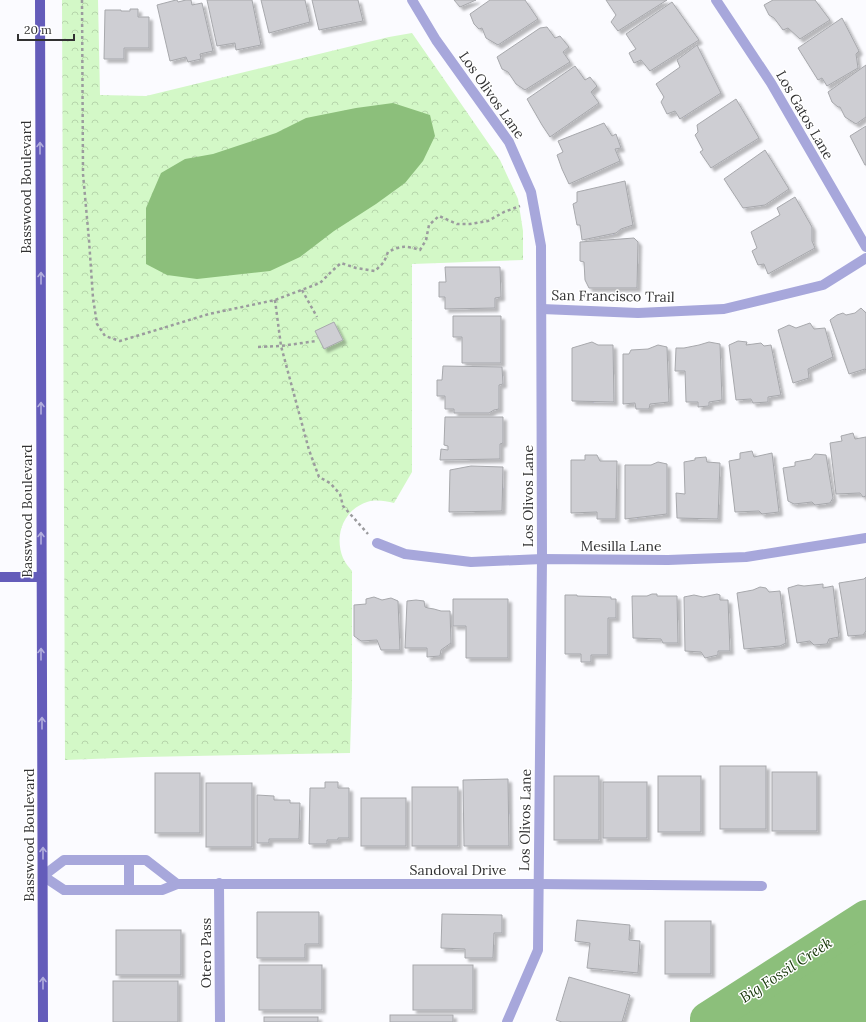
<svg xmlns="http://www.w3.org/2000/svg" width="866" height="1022" viewBox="0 0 866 1022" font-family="Lora,serif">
  <defs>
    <pattern id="forest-crowns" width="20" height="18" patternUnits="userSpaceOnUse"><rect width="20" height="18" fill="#d3f8c7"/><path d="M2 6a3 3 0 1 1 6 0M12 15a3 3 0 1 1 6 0" fill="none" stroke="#b6d5ab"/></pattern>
    <filter id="shadow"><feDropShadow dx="3.5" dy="3.5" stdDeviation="1" flood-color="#0004"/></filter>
  </defs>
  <rect width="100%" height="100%" fill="#fbfbff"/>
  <path fill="url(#forest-crowns)" d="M 62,0 L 98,0 L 100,95 L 146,96 L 389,37 L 412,33 L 500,160 L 518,199 L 523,231 L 523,260 L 412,264 L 412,472 L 394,503 C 385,501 376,499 367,502 C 343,510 334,536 343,558 C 345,563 349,567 352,571 L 352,689 L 350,753 L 144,757 L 65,760 Z"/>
  <g fill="#8cbf7b">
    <path d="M 393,103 L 430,115 L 435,136 L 423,161 L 405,183 L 376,204 L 334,231 L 300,257 L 270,271 L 197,279 L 167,275 L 146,264 L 146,208 L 161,173 L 185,159 L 213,154 L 276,133 L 306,118 L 356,108 Z"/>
    <path d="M 866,908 L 866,1022 L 727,1022 L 737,1017 L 765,988 L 835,931 Z"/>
  </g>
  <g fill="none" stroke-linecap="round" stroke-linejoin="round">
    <path stroke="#8cbf7b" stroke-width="34" d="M 707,1022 L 707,1019 L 866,917"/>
  </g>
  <g fill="#ceced3" stroke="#a7a8ac" filter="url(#shadow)">
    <path d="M 176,0 L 177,0 L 178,2 L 186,0 L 191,0 L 192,5 L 202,3 L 213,51 L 200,54 L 201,59 L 188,62 L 186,57 L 170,61 L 157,5 Z"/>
    <path d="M 207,0 L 252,0 L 261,45 L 236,50 L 235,43 L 217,46 Z"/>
    <path d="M 261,0 L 305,0 L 310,22 L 269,33 Z"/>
    <path d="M 312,0 L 358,0 L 363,21 L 319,30 Z"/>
    <path d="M 454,0 L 476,0 L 460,7 Z"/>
    <path d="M 490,0 L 525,0 L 538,19 L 498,45 L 486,38 L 482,28 L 479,29 L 474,24 L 470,14 Z"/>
    <path d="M 606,0 L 667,0 L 618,31 L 611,22 L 616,15 Z"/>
    <path d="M 773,0 L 815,0 L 830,20 L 800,39 L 788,28 L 783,30 L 774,18 L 769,15 L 764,5 Z"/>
    <path d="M 672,2 L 699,40 L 650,71 L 641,60 L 634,63 L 629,53 L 636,49 L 626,34 Z"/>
    <path d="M 130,9 L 138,9 L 138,17 L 149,17 L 149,48 L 124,48 L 124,59 L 104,59 L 105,10 L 121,10 L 121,11 L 130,11 Z"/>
    <path d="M 842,18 L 859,51 L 856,54 L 858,68 L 827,86 L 822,78 L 818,80 L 798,48 Z"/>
    <path d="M 547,27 L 555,38 L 560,36 L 569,47 L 563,52 L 570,62 L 525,90 L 516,84 L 508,72 L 502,69 L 497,57 L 540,28 Z"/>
    <path d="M 697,45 L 721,93 L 680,119 L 675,111 L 667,114 L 661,102 L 664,97 L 656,84 L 680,67 L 677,60 Z"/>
    <path d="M 866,65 L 866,117 L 856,124 L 845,117 L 840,107 L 838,107 L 832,102 L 828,92 Z"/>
    <path d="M 575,66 L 585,80 L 590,77 L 597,86 L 591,92 L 599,103 L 550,137 L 542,125 L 527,99 Z"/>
    <path d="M 736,99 L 759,138 L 711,168 L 700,152 L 703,150 L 695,135 L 698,132 L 697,125 Z"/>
    <path d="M 604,123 L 612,136 L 616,134 L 621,148 L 615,149 L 620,161 L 569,184 L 562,169 L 557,155 L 563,152 L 558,141 Z"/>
    <path d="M 866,126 L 866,165 L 865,165 L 850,136 Z"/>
    <path d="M 765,150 L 789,189 L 765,205 L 743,208 L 724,179 Z"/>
    <path d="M 625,181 L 633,225 L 621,229 L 616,233 L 582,240 L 580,225 L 577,225 L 573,204 L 577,202 L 577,192 Z"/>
    <path d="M 795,197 L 812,227 L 812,241 L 815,248 L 768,274 L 764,264 L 758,265 L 752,251 L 757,248 L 751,232 L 780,215 L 777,208 Z"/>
    <path d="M 634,238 L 638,242 L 637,288 L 589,288 L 585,280 L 584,262 L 580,261 L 580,242 Z"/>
    <path d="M 445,267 L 500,267 L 501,297 L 495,298 L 495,308 L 445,309 L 445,297 L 439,297 L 439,282 L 446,282 Z"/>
    <path d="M 861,308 L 866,313 L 866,370 L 865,369 L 849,374 L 830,320 L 837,315 L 843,313 L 846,315 L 855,313 Z"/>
    <path d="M 453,316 L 501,316 L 501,363 L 462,363 L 462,337 L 453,337 Z"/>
    <path d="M 334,322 L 343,340 L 324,349 L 315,331 Z"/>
    <path d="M 810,323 L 814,329 L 825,328 L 833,357 L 808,369 L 809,378 L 793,383 L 778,330 L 789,325 L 796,328 Z"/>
    <path d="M 738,341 L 747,342 L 746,345 L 761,343 L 764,346 L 771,345 L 781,395 L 768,397 L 768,402 L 753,403 L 751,399 L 736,400 L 729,345 Z"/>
    <path d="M 592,342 L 598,345 L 613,345 L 614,402 L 572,401 L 572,348 Z"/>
    <path d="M 709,342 L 720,344 L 722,400 L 709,402 L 709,406 L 698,407 L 698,402 L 686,402 L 685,371 L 675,371 L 676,348 L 684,348 L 699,345 Z"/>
    <path d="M 658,345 L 667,347 L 669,402 L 650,404 L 649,409 L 636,409 L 635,403 L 623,404 L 623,354 L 629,354 L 631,350 L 648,349 Z"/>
    <path d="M 443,366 L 502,367 L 503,384 L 499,385 L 499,409 L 494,410 L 489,413 L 454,413 L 454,409 L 445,409 L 445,396 L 437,396 L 437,380 L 442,380 Z"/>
    <path d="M 445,417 L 503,417 L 503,443 L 500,444 L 500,459 L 440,460 L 441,449 L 448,450 L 448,446 L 444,445 Z"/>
    <path d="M 853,433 L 855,439 L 866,437 L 866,496 L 863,497 L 860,493 L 836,494 L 830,443 L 842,441 L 841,436 Z"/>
    <path d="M 752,451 L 754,457 L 772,453 L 779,512 L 762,514 L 759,511 L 735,512 L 729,461 L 740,459 L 740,453 Z"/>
    <path d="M 815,454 L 826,455 L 833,498 L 830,503 L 815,505 L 812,502 L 794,504 L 788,501 L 783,468 L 795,466 L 795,462 L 811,459 Z"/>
    <path d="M 585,455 L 597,455 L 600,461 L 617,461 L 616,519 L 597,519 L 597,512 L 571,513 L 571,460 L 585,460 Z"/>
    <path d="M 706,457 L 707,462 L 720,463 L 718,519 L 677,518 L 676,493 L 685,494 L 684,462 L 695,460 L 695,458 Z"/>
    <path d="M 658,462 L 667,464 L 667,514 L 625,519 L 625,465 L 651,465 Z"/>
    <path d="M 471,466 L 503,467 L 502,511 L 449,512 L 450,470 Z"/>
    <path d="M 866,577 L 866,631 L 863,635 L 848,636 L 839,583 L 864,579 Z"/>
    <path d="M 823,584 L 823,588 L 833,586 L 839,637 L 829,639 L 827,644 L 814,645 L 810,641 L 797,643 L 788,588 L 798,585 L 804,586 Z"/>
    <path d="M 760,587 L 766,588 L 769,592 L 780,591 L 786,643 L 780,646 L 744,649 L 737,593 L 753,590 Z"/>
    <path d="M 652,594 L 657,594 L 657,596 L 677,596 L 678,643 L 663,643 L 661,639 L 633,638 L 632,596 L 647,596 Z"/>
    <path d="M 717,594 L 720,595 L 720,600 L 728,600 L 730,651 L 718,651 L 718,655 L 705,658 L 701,652 L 685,651 L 684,597 L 694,595 L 703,597 Z"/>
    <path d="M 565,595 L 577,595 L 577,596 L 611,597 L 611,599 L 616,599 L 616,618 L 608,618 L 608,655 L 591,655 L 591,662 L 581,662 L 581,654 L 565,654 Z"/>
    <path d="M 374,597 L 382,600 L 391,598 L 398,601 L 400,650 L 381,650 L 377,640 L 361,641 L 354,636 L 354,605 L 366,604 L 366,599 Z"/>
    <path d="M 453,599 L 508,599 L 508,658 L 466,658 L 466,626 L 453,626 Z"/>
    <path d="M 416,600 L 424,601 L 425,607 L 428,608 L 434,609 L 441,611 L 450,611 L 451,643 L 441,650 L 440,656 L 427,657 L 427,648 L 405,648 L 407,601 Z"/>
    <rect x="720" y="766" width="46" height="63"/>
    <rect x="772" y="772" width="45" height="59"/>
    <rect x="155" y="773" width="45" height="60"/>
    <rect x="554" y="776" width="45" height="64"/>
    <rect x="658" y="776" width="43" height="56"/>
    <path d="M 508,779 L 509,846 L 464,846 L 463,780 Z"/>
    <path d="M 325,782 L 338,782 L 338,788 L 349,788 L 349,838 L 338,838 L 338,840 L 327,840 L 327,844 L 309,844 L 310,788 L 325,788 Z"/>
    <rect x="603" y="782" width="44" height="56"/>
    <rect x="206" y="783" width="46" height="64"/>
    <rect x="412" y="787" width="46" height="59"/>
    <path d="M 257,795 L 274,796 L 274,800 L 290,800 L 290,803 L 300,803 L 299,839 L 269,839 L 269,843 L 257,843 Z"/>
    <rect x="361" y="798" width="45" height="48"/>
    <path d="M 257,912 L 319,912 L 319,944 L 305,944 L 305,958 L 257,958 Z"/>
    <path d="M 442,914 L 502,915 L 502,933 L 494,933 L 493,958 L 465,958 L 465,949 L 441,948 Z"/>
    <path d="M 577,920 L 630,925 L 629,940 L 640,941 L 638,973 L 587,968 L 590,943 L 575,941 Z"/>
    <rect x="665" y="921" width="46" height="53"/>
    <rect x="116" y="930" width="65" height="45"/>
    <rect x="259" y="965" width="63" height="45"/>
    <rect x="413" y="965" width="60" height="45"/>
    <path d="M 569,977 L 630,995 L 622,1022 L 562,1022 L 556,1020 Z"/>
    <rect x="113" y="981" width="65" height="41"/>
    <rect x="390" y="1015" width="63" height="7"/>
    <rect x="264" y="1017" width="54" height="5"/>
  </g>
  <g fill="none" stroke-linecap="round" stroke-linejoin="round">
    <g stroke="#9b9b9e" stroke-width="2.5" stroke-dasharray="3 3" stroke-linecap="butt">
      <path d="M 82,0 L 83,174 L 89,240 L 93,298 L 97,324 L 105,336 L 120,341 L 209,314 L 275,300 L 320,283 L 332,271 L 341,263 L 356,268 L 375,271 L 384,262 L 388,252 C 402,245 406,246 420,250 L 426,240 L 429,225 L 439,216 L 457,224 L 470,224 L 488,221 L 504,212 L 520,206"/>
      <path d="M 302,290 L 317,317"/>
      <path d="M 275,300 L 281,346 L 309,450 L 319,477 L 330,483 L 340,494 L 343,506 L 368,534"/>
      <path d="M 258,347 L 281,346 L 316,341"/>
    </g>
    <g stroke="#a7a7db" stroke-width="10">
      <path d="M 412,0 L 436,40 L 509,142 L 531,192 L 541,246 L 542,559 L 538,950 L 507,1022"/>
      <path d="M 716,0 L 771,83 L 866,247"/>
      <path d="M 542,309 L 638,313 L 724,309 L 823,285 L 866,258"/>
      <path d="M 377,543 L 405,554 L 471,562 L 542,559 L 668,560 L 746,557 L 866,538"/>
      <path d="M 64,860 L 146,860 L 177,884 L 162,890 L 64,890 L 43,876 Z"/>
      <path d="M 219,883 L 220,1022"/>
      <path d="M 177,884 L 539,884 L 762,886"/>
      <path d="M 129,890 L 129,860"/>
    </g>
    <g stroke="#645cba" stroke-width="10">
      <path d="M 40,0 L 43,1022"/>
      <path d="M 0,577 L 41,577"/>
    </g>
  </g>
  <defs><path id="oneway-shaft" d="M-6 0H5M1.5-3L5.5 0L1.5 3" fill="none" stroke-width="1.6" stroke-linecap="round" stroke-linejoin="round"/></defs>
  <g stroke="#b2aedc">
    <use href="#oneway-shaft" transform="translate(40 148) rotate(-90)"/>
    <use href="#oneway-shaft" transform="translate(41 278) rotate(-90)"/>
    <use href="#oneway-shaft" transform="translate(41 408) rotate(-90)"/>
    <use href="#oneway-shaft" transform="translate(41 538) rotate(-90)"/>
    <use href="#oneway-shaft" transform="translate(41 654) rotate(-90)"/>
    <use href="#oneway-shaft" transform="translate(42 723) rotate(-90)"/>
    <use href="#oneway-shaft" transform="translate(43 853) rotate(-90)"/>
    <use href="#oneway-shaft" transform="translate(43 983) rotate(-90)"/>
  </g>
  <g text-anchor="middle" stroke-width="3" stroke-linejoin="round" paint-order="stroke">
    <g font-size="14" fill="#313132" stroke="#fff">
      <text transform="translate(492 95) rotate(55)" y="5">Los Olivos Lane</text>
      <text transform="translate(805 115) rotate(60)" y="5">Los Gatos Lane</text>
      <text transform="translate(26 187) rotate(-90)" y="5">Basswood Boulevard</text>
      <text transform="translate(613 296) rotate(1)" y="5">San Francisco Trail</text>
      <text transform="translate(528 496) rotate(-90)" y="5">Los Olivos Lane</text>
      <text transform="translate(27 511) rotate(-90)" y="5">Basswood Boulevard</text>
      <text x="621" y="551">Mesilla Lane</text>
      <text transform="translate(525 820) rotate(-89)" y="5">Los Olivos Lane</text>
      <text transform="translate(29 835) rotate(-90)" y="5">Basswood Boulevard</text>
      <text x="458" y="875">Sandoval Drive</text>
      <text transform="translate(206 953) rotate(-90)" y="5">Otero Pass</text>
    </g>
    <g font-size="15" font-style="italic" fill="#163708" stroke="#fff">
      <text transform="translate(786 970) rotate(-33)" y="5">Big Fossil Creek</text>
    </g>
  </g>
  <path d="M18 34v6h56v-6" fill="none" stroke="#313132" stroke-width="2"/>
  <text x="24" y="34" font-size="12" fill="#313132" stroke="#ffffff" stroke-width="3" paint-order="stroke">20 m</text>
</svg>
